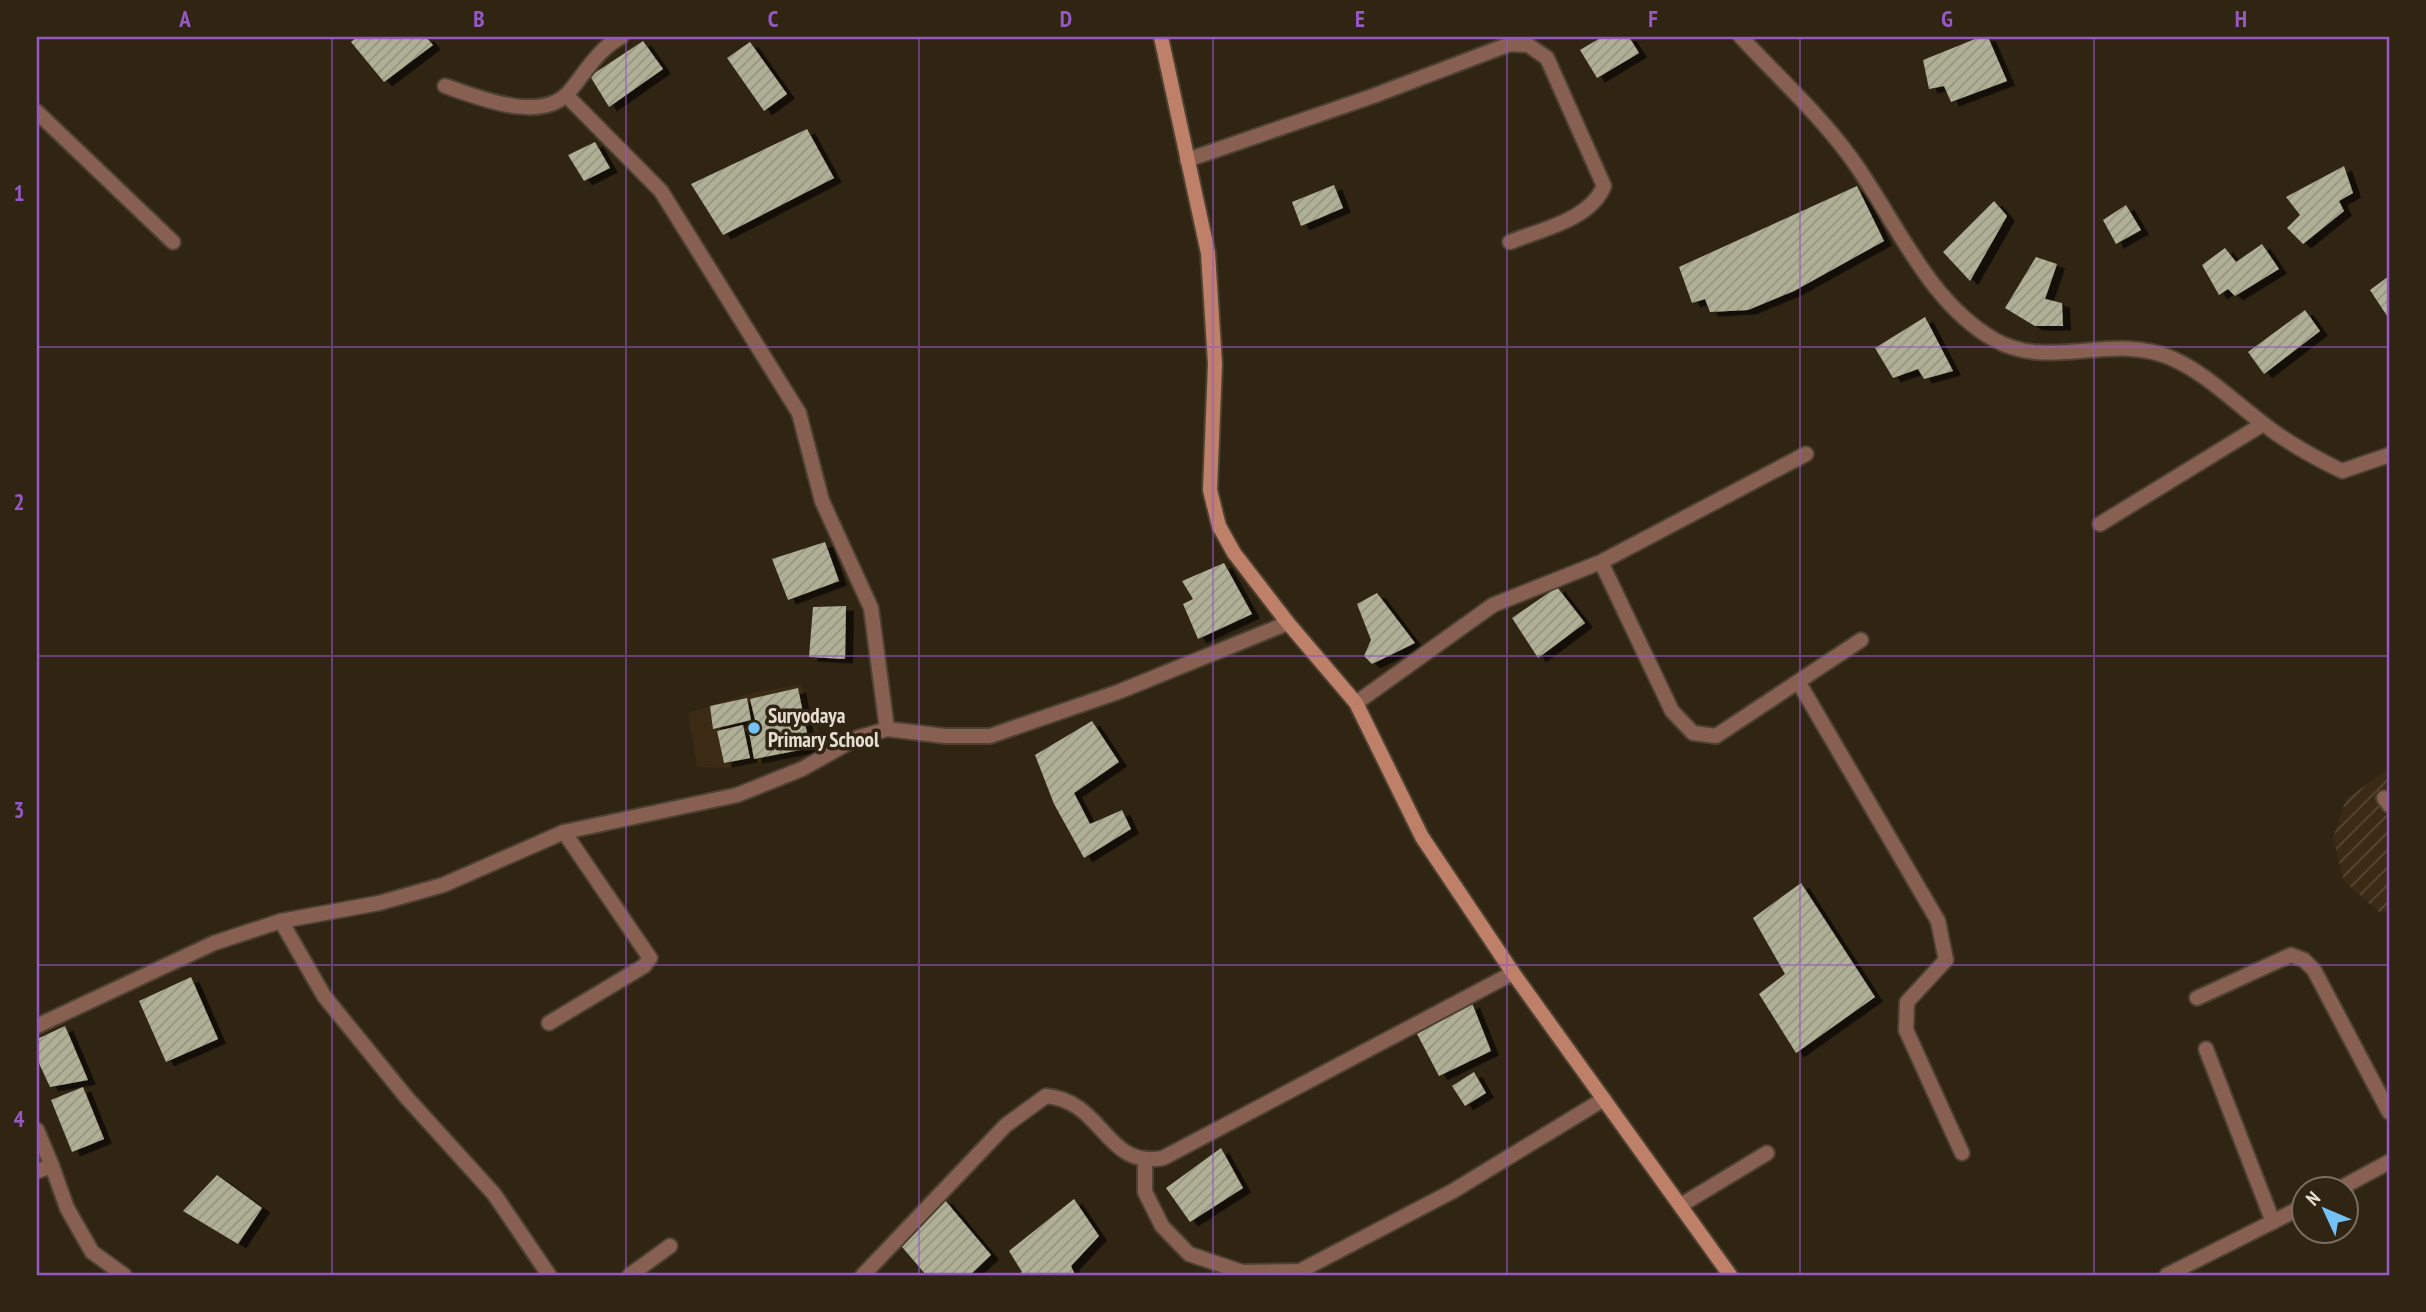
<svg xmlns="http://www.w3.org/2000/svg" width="2426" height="1312" viewBox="0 0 2426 1312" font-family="'PT Sans Narrow',sans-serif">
  <defs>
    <pattern id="industrial-furrows" width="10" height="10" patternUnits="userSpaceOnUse" patternTransform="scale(1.75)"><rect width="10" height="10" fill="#3b2b15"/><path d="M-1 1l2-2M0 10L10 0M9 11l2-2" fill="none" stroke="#574936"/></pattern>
    <pattern id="building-hatch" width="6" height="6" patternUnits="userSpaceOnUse" patternTransform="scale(1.75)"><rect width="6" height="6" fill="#b0b097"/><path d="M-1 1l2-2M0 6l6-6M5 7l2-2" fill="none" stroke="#959481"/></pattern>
    <filter id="shadow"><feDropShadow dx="8" dy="4.5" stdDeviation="0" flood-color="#0009"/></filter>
  </defs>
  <rect width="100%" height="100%" fill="#302413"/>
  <path fill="#3b2b15" d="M 801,684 L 823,743 L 777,760 L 727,768 L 697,767 L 688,713 L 747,694 Z"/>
  <path fill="url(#industrial-furrows)" d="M 2389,769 L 2389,912 L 2379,912 L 2344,881 L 2333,838 L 2346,799 Z"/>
  <g fill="url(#building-hatch)" filter="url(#shadow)">
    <path d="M 357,37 L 426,37 L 433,45 L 384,82 L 351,42 Z"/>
    <path d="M 1602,37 L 1629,37 L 1639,53 L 1597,78 L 1580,50 Z"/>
    <path d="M 1980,37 L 1988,37 L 2007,81 L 1951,102 L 1944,86 L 1929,89 L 1923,60 Z"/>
    <path d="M 643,41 L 663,69 L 609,107 L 590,76 Z"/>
    <path d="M 750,42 L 787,94 L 764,111 L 727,58 Z"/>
    <path d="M 807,129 L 834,178 L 723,235 L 691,184 Z"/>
    <path d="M 595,142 L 610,168 L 584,181 L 568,155 Z"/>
    <path d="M 2344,166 L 2353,193 L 2339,201 L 2344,211 L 2303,244 L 2287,228 L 2300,215 L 2286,197 Z"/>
    <path d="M 1334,185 L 1343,208 L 1301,226 L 1292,202 Z"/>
    <path d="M 1857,186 L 1884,241 L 1794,291 L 1748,310 L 1710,312 L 1705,299 L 1692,303 L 1679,267 Z"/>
    <path d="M 1994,201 L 2007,216 L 1970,281 L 1943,252 Z"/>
    <path d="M 2126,205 L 2141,230 L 2116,244 L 2103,220 Z"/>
    <path d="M 2262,244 L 2279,269 L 2235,296 L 2228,289 L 2219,295 L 2202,265 L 2225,248 L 2236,262 Z"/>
    <path d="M 2036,257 L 2057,264 L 2045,299 L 2062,303 L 2063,326 L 2035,326 L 2005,308 Z"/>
    <path d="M 2389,276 L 2389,319 L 2370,290 Z"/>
    <path d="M 2305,310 L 2320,331 L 2264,374 L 2248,352 Z"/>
    <path d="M 1925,317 L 1953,371 L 1924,379 L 1918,369 L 1893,378 L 1875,348 Z"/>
    <path d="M 825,542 L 839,581 L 788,600 L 772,559 Z"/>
    <path d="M 1224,563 L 1252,614 L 1198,639 L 1183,604 L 1193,599 L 1182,581 Z"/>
    <path d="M 1557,587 L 1585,623 L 1538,658 L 1512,618 Z"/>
    <path d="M 1377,593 L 1415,643 L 1372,664 L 1364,656 L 1371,640 L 1357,604 Z"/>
    <path d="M 846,606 L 845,659 L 809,657 L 813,607 Z"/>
    <path d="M 798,688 L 810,748 L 754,759 L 748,726 L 756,724 L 750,699 Z"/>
    <path d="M 747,698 L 751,720 L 713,729 L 710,706 Z"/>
    <path d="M 1092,721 L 1119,762 L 1074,793 L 1090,824 L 1122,810 L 1131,829 L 1084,858 L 1054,804 L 1035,755 Z"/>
    <path d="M 743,725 L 750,758 L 724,763 L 717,731 Z"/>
    <path d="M 1801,883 L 1875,997 L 1796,1053 L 1759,994 L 1785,974 L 1753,918 Z"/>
    <path d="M 191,977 L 218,1039 L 166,1062 L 139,1001 Z"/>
    <path d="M 1472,1003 L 1491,1051 L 1439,1076 L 1417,1034 Z"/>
    <path d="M 65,1026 L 88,1080 L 50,1087 L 37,1059 L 37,1039 Z"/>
    <path d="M 1474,1072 L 1486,1093 L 1465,1106 L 1452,1086 Z"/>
    <path d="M 83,1087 L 104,1139 L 72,1152 L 51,1100 Z"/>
    <path d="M 1221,1148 L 1243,1188 L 1190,1222 L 1166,1188 Z"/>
    <path d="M 217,1175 L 262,1208 L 238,1244 L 183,1211 Z"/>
    <path d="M 944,1199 L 991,1255 L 970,1275 L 926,1275 L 897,1241 Z"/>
    <path d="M 1074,1199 L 1099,1236 L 1071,1266 L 1075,1275 L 1018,1275 L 1022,1272 L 1009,1251 Z"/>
  </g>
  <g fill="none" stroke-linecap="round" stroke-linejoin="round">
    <defs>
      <g id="lane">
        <path d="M 2100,524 L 2263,424"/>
        <path d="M 1601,562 L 1672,711 L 1693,733 L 1716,736 L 1861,640"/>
        <path d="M 1799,683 L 1938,921 L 1946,960 L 1907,1002 L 1906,1030 L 1962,1153"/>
        <path d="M 1681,1205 L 1767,1153"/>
      </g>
      <g id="street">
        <path d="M 1741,37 C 1778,77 1819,114 1851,158 C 1895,218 1927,302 1995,340 C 2049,371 2113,332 2171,358 C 2204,372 2232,400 2261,422 C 2286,442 2313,457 2342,471 L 2389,455"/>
        <path d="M 445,86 C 477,97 541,124 569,92 C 585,73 598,49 621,37"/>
        <path d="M 566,95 L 661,191 L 799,413 L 822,501 L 871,608 L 887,729"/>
        <path d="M 37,112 L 173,242"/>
        <path d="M 1187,160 L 1373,96 L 1510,44 L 1528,45 L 1547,58 L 1604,186 C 1590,220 1542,229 1510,242"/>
        <path d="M 1356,703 L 1493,605 L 1601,562 L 1806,454"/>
        <path d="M 2384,798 L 2389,805"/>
        <path d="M 281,921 L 324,996 L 407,1098 L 494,1194 L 549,1275"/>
        <path d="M 2197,998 L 2291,955 L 2304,960 L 2314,970 L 2389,1112"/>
        <path d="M 549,1023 L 644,966 L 650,958 L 564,832"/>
        <path d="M 37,1026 L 214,943 L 281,921 L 379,903 L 443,885 L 564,832 L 737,795 L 802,769 L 857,738 L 887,729 L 945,736 L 990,736 L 1118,692 L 1288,623"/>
        <path d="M 2206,1049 L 2273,1222"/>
        <path d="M 37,1130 L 52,1166"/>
        <path d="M 1145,1162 L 1145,1192 L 1162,1226 L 1189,1254 L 1242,1272 L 1300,1271 L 1453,1191 L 1604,1099"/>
        <path d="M 37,1171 L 52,1166 L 67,1208 L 92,1252 L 124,1275"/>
        <path d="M 2337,1190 L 2389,1162"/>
        <path d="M 630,1275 L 670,1246"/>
        <path d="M 863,1275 L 1006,1125 L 1046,1096 C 1104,1101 1105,1169 1163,1158 L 1513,973"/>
        <path d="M 2167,1275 L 2304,1206"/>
      </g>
      <path id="secondary" d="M 1161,37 L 1208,253 L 1215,364 L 1210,490 L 1219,526 L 1234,553 L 1288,623 L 1356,703 L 1422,837 L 1513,973 L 1730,1275"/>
    </defs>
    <use href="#lane" stroke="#4d4232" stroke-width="18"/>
    <use href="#street" stroke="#4d4232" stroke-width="18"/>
    <use href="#secondary" stroke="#4d4232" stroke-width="18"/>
    <use href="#lane" stroke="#886052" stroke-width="14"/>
    <use href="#street" stroke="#886052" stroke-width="14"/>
    <use href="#secondary" stroke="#bf806a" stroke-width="14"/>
  </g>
  <path fill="none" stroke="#9658c4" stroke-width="2" stroke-opacity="0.55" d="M 332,37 L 332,1275M 626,37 L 626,1275M 919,37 L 919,1275M 1213,37 L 1213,1275M 1507,37 L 1507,1275M 1800,37 L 1800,1275M 2094,37 L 2094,1275M 37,347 L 2389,347M 37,656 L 2389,656M 37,965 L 2389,965"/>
  <circle fill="#73c1f5" stroke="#302413" stroke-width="2.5" cx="754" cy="728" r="7"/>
  <g text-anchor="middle" stroke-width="7" stroke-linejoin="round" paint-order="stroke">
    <g font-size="21" font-weight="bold" fill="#e6ddd3" stroke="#302413" text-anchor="start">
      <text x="768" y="723">Suryodaya<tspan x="768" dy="24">Primary School</tspan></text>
    </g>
  </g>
  <rect width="2426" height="1312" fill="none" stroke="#302413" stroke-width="77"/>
  <g transform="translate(2325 1210) rotate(314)"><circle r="33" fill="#302413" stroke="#796e60" stroke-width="2"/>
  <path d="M0-5L12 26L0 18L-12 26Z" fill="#73c1f5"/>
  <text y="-10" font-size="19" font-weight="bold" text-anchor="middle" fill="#e6ddd3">N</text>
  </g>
  <rect x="38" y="38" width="2350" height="1236" fill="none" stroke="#9658c4" stroke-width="2.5"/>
  <g font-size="23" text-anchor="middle" font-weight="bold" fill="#9658c4">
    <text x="185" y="27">A</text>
    <text x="479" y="27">B</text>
    <text x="773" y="27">C</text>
    <text x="1066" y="27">D</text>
    <text x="1360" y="27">E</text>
    <text x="1653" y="27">F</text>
    <text x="1947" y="27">G</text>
    <text x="2241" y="27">H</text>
    <text x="19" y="201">1</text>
    <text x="19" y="510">2</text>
    <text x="19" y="818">3</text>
    <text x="19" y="1127">4</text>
  </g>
</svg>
